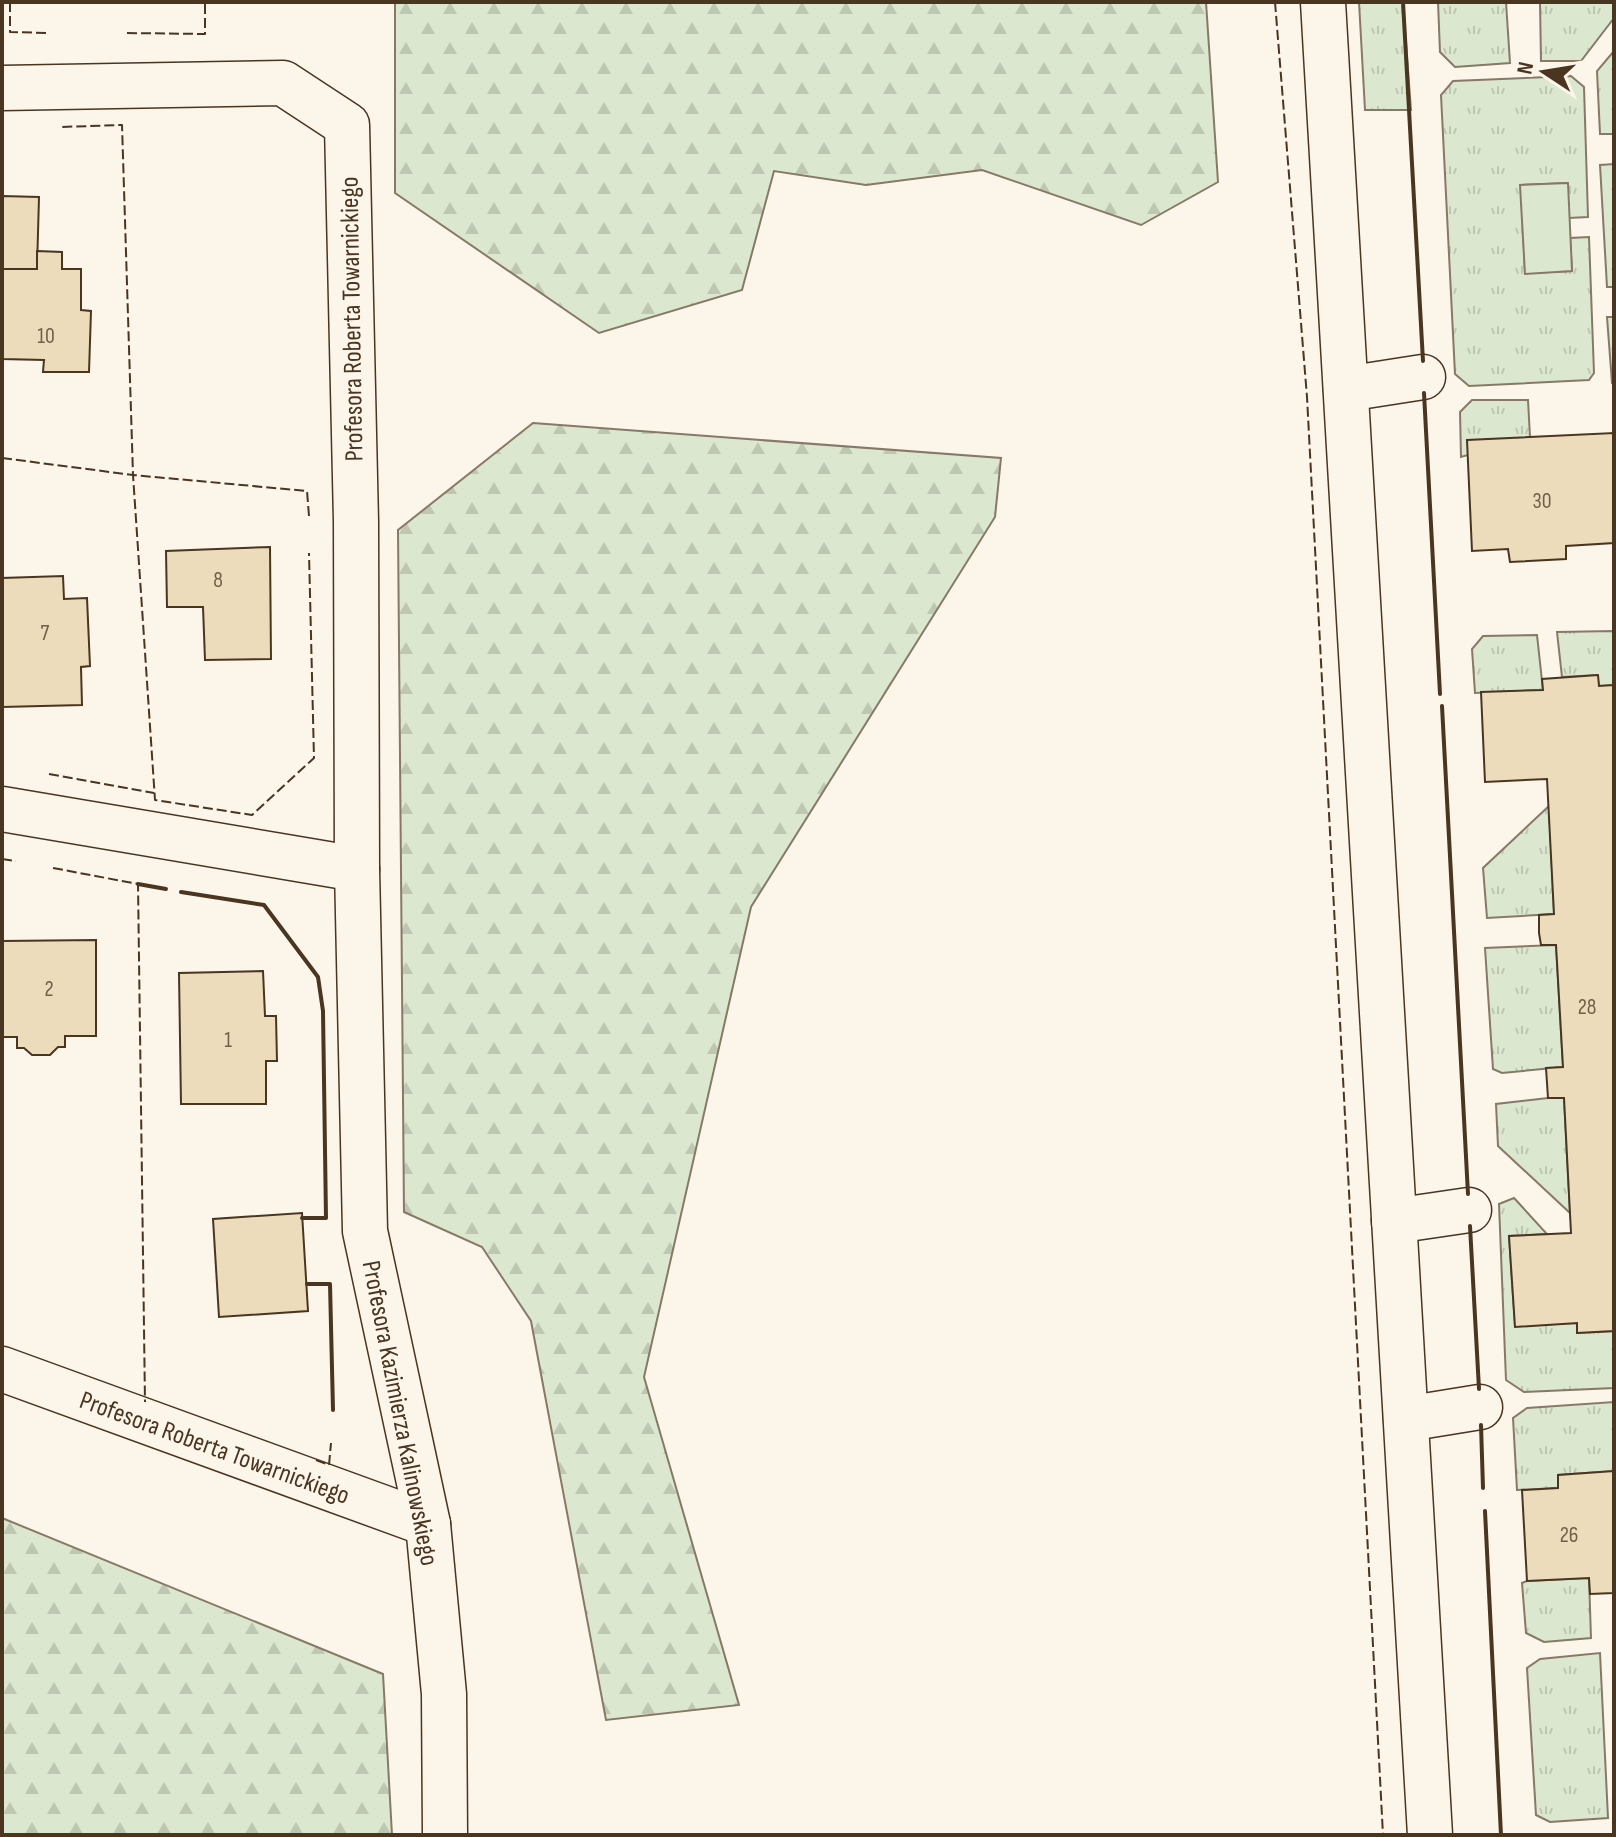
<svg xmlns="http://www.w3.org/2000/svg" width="1616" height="1837" viewBox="0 0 1616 1837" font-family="'Sofia Sans Condensed',sans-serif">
  <defs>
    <pattern id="grass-tufts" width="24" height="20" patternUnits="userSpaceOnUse" patternTransform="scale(2)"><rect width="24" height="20" fill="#dce7d0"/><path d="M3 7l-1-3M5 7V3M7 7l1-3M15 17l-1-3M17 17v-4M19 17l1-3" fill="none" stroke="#bec7b2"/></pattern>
    <pattern id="forest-firs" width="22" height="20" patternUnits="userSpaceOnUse" patternTransform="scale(2)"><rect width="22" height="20" fill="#dce7d0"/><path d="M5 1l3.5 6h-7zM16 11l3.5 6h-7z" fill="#bec7b2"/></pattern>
  </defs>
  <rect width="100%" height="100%" fill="#fbf6e9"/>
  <g fill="url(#grass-tufts)" stroke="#887966" stroke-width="2">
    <path d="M 1359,2 L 1403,2 L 1411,110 L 1365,110 Z"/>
    <path d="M 1438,2 L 1506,2 L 1510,63 L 1455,67 L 1440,52 Z"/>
    <path d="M 1540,2 L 1614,2 L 1614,18 L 1581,61 L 1541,61 Z"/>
    <path d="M 1614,51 L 1614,134 L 1600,134 L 1597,71 Z"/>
    <path d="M 1571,76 L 1584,87 L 1588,217 L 1569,218 L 1567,183 L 1521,185 L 1525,273 L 1572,271 L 1570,238 L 1589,237 L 1594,373 L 1589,380 L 1469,386 L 1455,374 L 1441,95 L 1453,81 Z"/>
    <path d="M 1614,164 L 1614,287 L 1607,287 L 1600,165 Z"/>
    <path d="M 1607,317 L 1614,317 L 1614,385 L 1612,383 Z"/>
    <path d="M 1472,400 L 1528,400 L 1530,437 L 1461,457 L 1460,412 Z"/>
    <path d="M 1614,631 L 1614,685 L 1599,686 L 1597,675 L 1562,677 L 1557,632 Z"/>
    <path d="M 1537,635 L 1543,690 L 1475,693 L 1472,649 L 1483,636 Z"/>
    <path d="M 1549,806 L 1554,914 L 1487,918 L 1483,868 Z"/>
    <path d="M 1556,945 L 1563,1067 L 1502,1073 L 1493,1069 L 1485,948 Z"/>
    <path d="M 1548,1098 L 1564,1098 L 1570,1213 L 1498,1146 L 1496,1104 Z"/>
    <path d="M 1514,1198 L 1547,1234 L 1509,1236 L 1515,1326 L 1577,1323 L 1577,1333 L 1614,1331 L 1614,1388 L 1524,1392 L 1506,1380 L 1499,1204 Z"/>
    <path d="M 1614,1402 L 1614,1471 L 1558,1475 L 1558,1488 L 1517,1490 L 1513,1418 L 1527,1408 Z"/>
    <path d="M 1589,1578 L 1591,1638 L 1544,1642 L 1526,1633 L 1522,1583 L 1527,1581 Z"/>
    <path d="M 1600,1653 L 1608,1818 L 1550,1822 L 1536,1815 L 1527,1668 L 1540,1659 Z"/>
  </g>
  <g fill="url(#forest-firs)" stroke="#887966" stroke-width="2">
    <path d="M 395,2 L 1206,2 L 1218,182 L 1141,225 L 982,170 L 866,185 L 774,171 L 742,290 L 599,333 L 395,193 Z"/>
    <path d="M 533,423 L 1001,458 L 995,517 L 751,907 L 644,1377 L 739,1705 L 606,1720 L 531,1321 L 482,1247 L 404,1212 L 398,530 Z"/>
    <path d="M 2,1518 L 383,1674 L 392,1835 L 2,1835 Z"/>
  </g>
  <path fill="#dce7d0" stroke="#887966" stroke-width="2" d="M 1568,183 L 1572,271 L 1525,274 L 1520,185 Z"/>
  <g fill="#ecdcbc" stroke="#4a3520" stroke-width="2">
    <path d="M 2,196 L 39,197 L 37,269 L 2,269 Z"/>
    <path d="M 37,251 L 62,252 L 62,269 L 81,269 L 81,310 L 91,311 L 89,372 L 43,372 L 44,360 L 2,359 L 2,269 L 37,269 Z"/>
    <path d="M 1614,433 L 1614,543 L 1566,546 L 1566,559 L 1510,562 L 1508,549 L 1472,551 L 1467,440 Z"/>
    <path d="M 270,547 L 271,659 L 205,660 L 203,607 L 167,607 L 166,551 Z"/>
    <path d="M 63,576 L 64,599 L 87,598 L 90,666 L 81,667 L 82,705 L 2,707 L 2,578 Z"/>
    <path d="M 1598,675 L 1599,686 L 1614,685 L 1614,1331 L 1577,1333 L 1577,1323 L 1515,1327 L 1509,1236 L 1571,1233 L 1564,1098 L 1548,1098 L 1546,1068 L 1563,1067 L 1556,945 L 1541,945 L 1539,933 L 1539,915 L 1554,914 L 1547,779 L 1485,782 L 1481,692 L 1543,690 L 1542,679 Z"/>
    <path d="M 96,940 L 96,1036 L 65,1036 L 65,1047 L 58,1047 L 50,1055 L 32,1055 L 24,1048 L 17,1048 L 17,1037 L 2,1037 L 2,941 Z"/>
    <path d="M 263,971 L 265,1016 L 276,1016 L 277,1061 L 266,1061 L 266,1104 L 181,1104 L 179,973 Z"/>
    <path d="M 302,1213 L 308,1311 L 219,1317 L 213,1219 Z"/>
    <path d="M 1614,1471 L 1614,1593 L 1590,1594 L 1589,1578 L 1527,1581 L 1522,1490 L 1558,1488 L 1558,1475 Z"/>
  </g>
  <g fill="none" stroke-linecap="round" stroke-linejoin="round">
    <defs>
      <g id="minor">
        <path d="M 1323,2 L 1430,1835"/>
        <path d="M 2,88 L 283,83 L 347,125 L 356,522 L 357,869 L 365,1231 L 428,1524 L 444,1694 L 445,1835"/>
        <path d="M 1346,389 L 1423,377"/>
        <path d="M 2,809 L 357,869"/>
        <path d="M 1394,1221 L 1469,1210"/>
        <path d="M 2,1369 L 428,1524"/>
        <path d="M 1406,1419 L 1480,1407"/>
      </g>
    </defs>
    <use href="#minor" stroke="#4a3520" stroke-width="47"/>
    <use href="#minor" stroke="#fbf6e9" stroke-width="44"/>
    <g stroke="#4a3520" stroke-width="2" stroke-dasharray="10 4" stroke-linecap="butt">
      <path d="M 10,2 L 10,32 L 49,33"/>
      <path d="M 1275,2 L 1307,397 L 1383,1835"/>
      <path d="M 127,33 L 205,34 L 205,2"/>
      <path d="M 2,458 L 133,475 L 122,125 L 59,127"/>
      <path d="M 309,516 L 307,491 L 133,475 L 155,800 L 252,815 L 314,758 L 309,553"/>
      <path d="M 49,774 L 154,793"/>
      <path d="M 2,859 L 16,861"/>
      <path d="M 53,868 L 138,884 L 145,1402"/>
      <path d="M 316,1460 L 329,1465 L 331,1443"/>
    </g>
    <g stroke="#4a3520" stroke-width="4">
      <path d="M 1403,2 L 1423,361"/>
      <path d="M 1424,393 L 1440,694"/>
      <path d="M 1442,706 L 1468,1194"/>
      <path d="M 138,884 L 166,889"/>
      <path d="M 181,892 L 264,905 L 318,977 L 323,1011 L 326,1218 L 302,1218"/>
      <path d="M 1470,1226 L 1479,1389"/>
      <path d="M 307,1284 L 330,1284 L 333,1410"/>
      <path d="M 1481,1425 L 1483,1488"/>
      <path d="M 1485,1511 L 1501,1835"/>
    </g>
  </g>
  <g text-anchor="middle" stroke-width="6" stroke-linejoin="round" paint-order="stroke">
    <g font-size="22" fill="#725f47">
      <text x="46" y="343">10</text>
      <text x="1542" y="508">30</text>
      <text x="218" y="587">8</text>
      <text x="45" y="640">7</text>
      <text x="49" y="996">2</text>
      <text x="1587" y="1014">28</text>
      <text x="228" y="1047">1</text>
      <text x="1569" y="1542">26</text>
    </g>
    <g font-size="26" fill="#4a3520" stroke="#fbf6e9">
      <text transform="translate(351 319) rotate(-91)" y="9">Profesora Roberta Towarnickiego</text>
      <text transform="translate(401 1413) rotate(79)" y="9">Profesora Kazimierza Kalinowskiego</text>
      <text transform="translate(215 1447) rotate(20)" y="9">Profesora Roberta Towarnickiego</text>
    </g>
  </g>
  <rect width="1616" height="1837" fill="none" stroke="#4a3520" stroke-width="8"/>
  <g transform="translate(1544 72) rotate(282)" stroke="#fbf6e9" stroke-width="6" paint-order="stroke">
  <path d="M0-6L14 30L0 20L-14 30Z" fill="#4a3520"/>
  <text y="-12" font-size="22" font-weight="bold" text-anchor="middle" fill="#4a3520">N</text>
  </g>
</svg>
